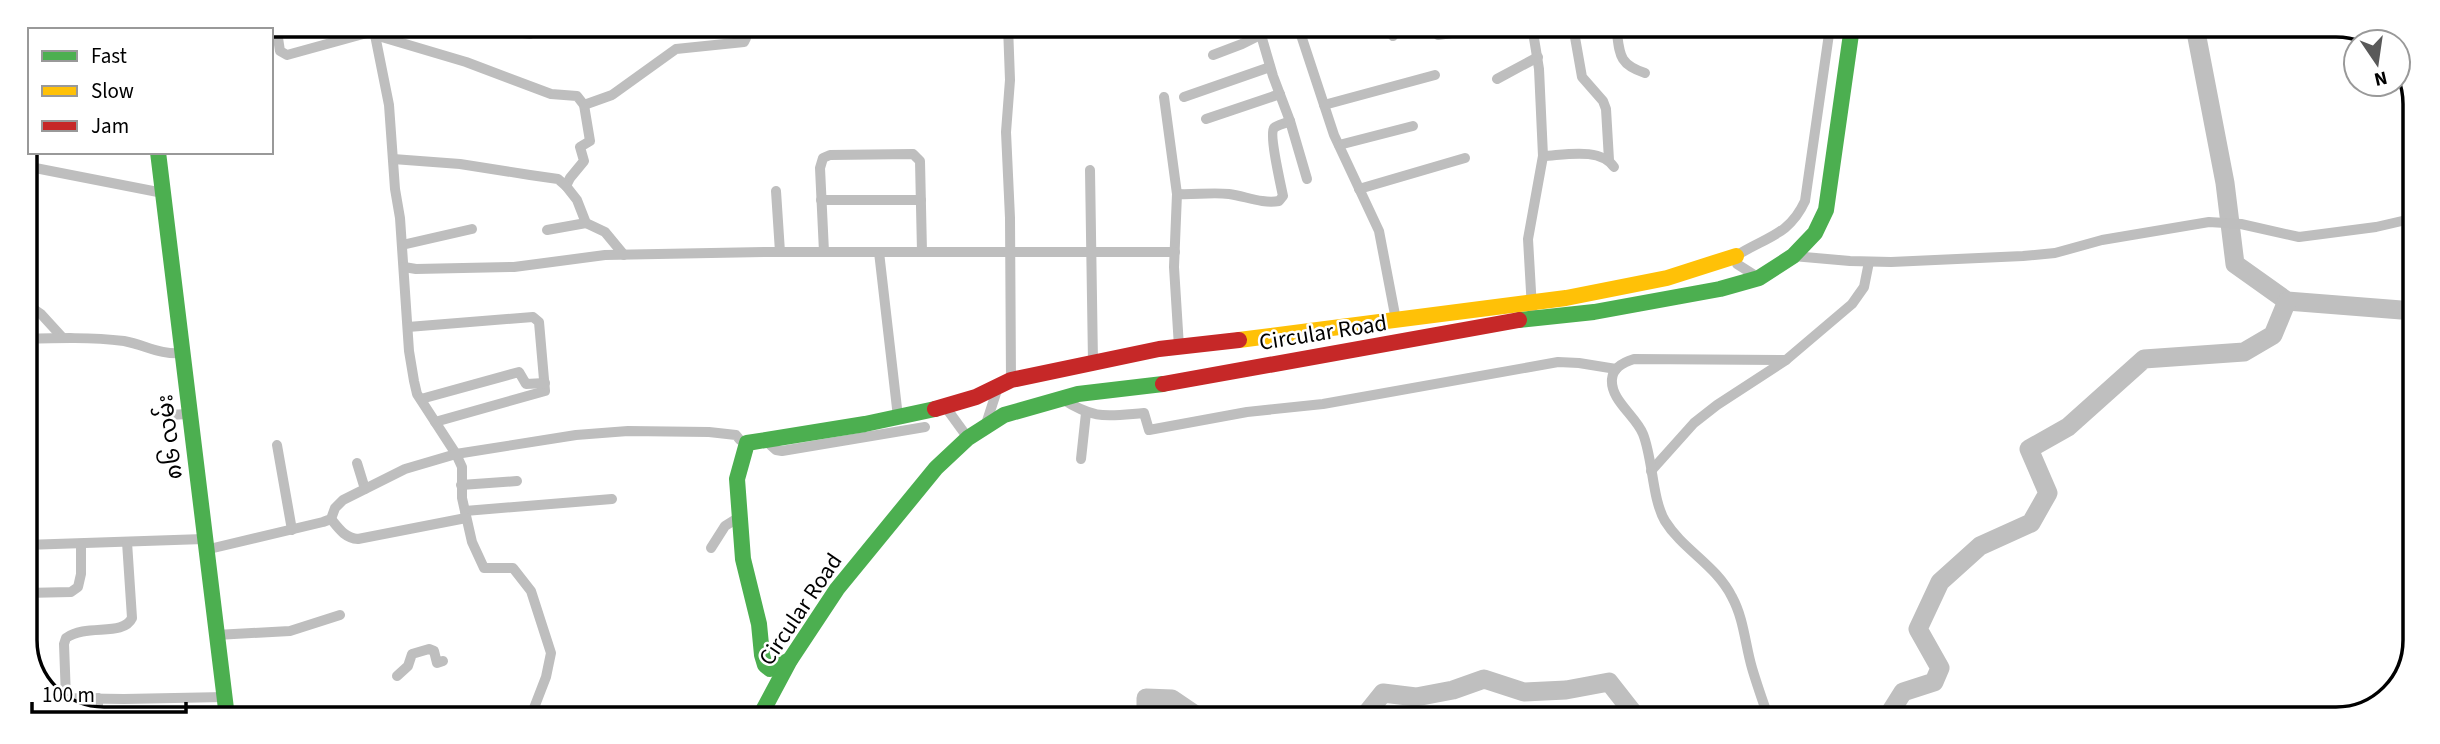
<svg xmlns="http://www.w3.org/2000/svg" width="2440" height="744" viewBox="0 0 2440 744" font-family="'Source Sans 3','Noto Sans Myanmar',sans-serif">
  <rect width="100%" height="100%" fill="#fff"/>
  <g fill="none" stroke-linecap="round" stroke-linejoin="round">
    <g stroke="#bfbfbf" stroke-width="19">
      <path d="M 2195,27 L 2225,183 L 2235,264 L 2287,301 L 2414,311"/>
      <path d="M 1146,718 L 1146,698 L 1172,699 L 1200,718"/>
      <path d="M 1211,718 L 1252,716 L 1263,718"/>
      <path d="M 1363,718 L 1383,693 L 1416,697 L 1453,690 L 1484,679 L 1524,692 L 1566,690 L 1609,682 L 1638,719"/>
      <path d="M 1886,719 L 1903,692 L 1934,682 L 1940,668 L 1918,629 L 1940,582 L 1980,546 L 2031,523 L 2048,493 L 2029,449 L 2068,427 L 2144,359 L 2244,352 L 2273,335 L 2287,301"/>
    </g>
    <g stroke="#bebebe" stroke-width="10">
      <path d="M 224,25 L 224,30"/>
      <path d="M 276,25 L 280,51 L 287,55 L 374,31"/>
      <path d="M 373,25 L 389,105 L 395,189 L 400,218 L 409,351 L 414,381 L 417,394 L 456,454 L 462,467 L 462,498 L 472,542 L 484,568 L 513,568 L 531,591 L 551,653 L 546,677 L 534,708 L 536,717"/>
      <path d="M 464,25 L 530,34"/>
      <path d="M 1008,26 L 1010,80 L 1006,132 L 1010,218 L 1011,380"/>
      <path d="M 1171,26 L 1172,29 L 1177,30 L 1189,26"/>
      <path d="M 1298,26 L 1334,135 L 1379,231 L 1396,320"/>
      <path d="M 1391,26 L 1393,36"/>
      <path d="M 1532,26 L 1539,69 L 1543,156 L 1528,239 L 1532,309"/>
      <path d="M 1573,26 L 1582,77 L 1603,101 L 1606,109 L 1609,160"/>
      <path d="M 1616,26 C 1620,53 1617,64 1645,73"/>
      <path d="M 375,35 L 466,62 L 551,94 L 577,96 L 584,105 L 590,141 L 580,147 L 584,161 L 570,178 L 566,186 L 577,200 L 586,223 L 605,232 L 624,255"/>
      <path d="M 1438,35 L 1501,26"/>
      <path d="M 1213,55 L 1242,44 L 1266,32 L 1282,30 L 1291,26"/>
      <path d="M 1497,79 L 1538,57"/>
      <path d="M 1164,97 L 1177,194 L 1174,267 L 1179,347"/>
      <path d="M 1184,97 L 1270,67"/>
      <path d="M 584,105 L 612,95 L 676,49 L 744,42 L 746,38 L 745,25"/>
      <path d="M 1324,105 L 1435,75"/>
      <path d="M 25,113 L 30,113"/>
      <path d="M 1206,119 L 1280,94"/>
      <path d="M 1290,121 L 1307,179"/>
      <path d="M 1339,145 L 1413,126"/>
      <path d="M 1543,156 C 1565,155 1600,147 1614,167"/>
      <path d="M 393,159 L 460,164 L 530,175 L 558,179 L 566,186"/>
      <path d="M 25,166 L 163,193"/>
      <path d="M 1090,170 L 1093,362"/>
      <path d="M 1359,189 L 1465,158"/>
      <path d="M 776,191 L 780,252"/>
      <path d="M 1177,194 C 1194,195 1211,192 1229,194 C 1245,196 1262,204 1279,201 L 1283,196 C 1281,186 1269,134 1274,128 C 1277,125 1287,123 1290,121 L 1273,76 L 1261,35"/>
      <path d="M 821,200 L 921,200"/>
      <path d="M 547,230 L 586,223"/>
      <path d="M 402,245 L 472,229"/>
      <path d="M 824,252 L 820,168 L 823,158 L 830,155 L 913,154 L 920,161 L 922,252"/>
      <path d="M 879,252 L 898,417"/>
      <path d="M 1793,256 L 1850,261 L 1891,262 L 2023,256 L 2055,253 L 2102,240 L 2209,222 L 2241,224 L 2299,237 L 2376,227 L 2415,218"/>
      <path d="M 404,267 L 416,269 L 514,267 L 605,255 L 765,252 L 1175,252"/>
      <path d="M 1759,278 L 1737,264 L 1736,256 C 1765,237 1789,236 1805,201 L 1830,27"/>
      <path d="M 25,303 L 41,314 L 62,337"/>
      <path d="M 408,327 L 533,317 L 539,322 L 545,391 L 435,422"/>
      <path d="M 25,339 C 58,338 91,337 124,341 C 146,345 159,355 183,353"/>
      <path d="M 1061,398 C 1094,420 1106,416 1144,413 L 1149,430 L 1247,412 L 1323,404 L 1558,362 L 1579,363 L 1616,369"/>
      <path d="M 421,399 L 519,372 L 526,384 L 545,383"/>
      <path d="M 944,405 L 968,438"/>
      <path d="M 167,415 L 189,414"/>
      <path d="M 985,427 L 999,384"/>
      <path d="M 766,441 L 776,450 L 782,451 L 925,427"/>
      <path d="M 277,445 L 292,530"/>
      <path d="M 1081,459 L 1086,413"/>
      <path d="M 357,463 L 365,489"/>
      <path d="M 1651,471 L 1694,423 L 1717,405 L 1786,360 L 1852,304 L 1864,287 L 1869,262"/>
      <path d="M 461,485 L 517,481"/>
      <path d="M 465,511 L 612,499"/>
      <path d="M 331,519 C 339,529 345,538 358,539 L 466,518"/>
      <path d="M 25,545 L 204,539"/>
      <path d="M 711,548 L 725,526 L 741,516"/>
      <path d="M 205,550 L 323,522 L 331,519 L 335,508 L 343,500 L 405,469 L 456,454 L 576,435 L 628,431 L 709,432 L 736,435 L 740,440 L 747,443"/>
      <path d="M 25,593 L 71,592 L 78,587 L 81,574 L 81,544"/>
      <path d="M 216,635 L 290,631 L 340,615"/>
      <path d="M 397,676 L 408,666 L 412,654 L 429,649 L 434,651 L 437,663 L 443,661"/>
      <path d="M 53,698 L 124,699 L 225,697"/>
      <path d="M 66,698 L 64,644 L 66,638 C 87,623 123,637 132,618 L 127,542"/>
      <path d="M 98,698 L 98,717"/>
      <path d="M 457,716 L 457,717"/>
      <path d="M 1769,719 C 1763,702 1757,685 1752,668 C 1745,644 1744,619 1732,597 C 1716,565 1683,550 1665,521 C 1652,499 1653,459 1643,434 C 1636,416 1610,400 1612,379 C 1613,367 1624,362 1634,359 L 1786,360"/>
    </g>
    <g stroke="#4caf50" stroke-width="16">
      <path d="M 158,152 L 227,717"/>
      <path d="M 1519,320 L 1594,312 L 1720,289 L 1759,278 L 1793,256 L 1815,233 L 1826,210 L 1852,27"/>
      <path d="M 790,660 L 770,669 L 765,665 L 762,655 L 759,624 L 743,559 L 737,479 L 747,443 L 865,424 L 935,409"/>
      <path d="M 759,718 L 790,660 L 837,589 L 936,468 L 968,438 L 1004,415 L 1078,394 L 1163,384"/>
    </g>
    <path stroke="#ffc107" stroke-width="16" d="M 1239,340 L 1566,298 L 1667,278 L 1736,256"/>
    <g stroke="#c62828" stroke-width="16">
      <path d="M 143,25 L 143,30"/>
      <path d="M 1163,384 L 1519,320"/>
      <path d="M 935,409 L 976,397 L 1011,380 L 1159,349 L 1239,340"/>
    </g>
  </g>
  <g text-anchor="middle" stroke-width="5" stroke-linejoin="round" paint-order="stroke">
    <g font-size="23" fill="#000" stroke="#fff">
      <text transform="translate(1323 332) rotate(-9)" y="8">Circular Road</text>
      <text transform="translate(169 437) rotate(-97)" y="8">၈၆ လမ်း</text>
      <text transform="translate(800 609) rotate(-56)" y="8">Circular Road</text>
    </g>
  </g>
  <path d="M0 0H2440V744H0ZM104 37H2336A67 67 0 0 1 2403 104V640A67 67 0 0 1 2336 707H104A67 67 0 0 1 37 640V104A67 67 0 0 1 104 37Z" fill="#fff" fill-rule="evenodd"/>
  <path fill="none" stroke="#000" stroke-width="3.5" d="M104 37H2336A67 67 0 0 1 2403 104V640A67 67 0 0 1 2336 707H104A67 67 0 0 1 37 640V104A67 67 0 0 1 104 37Z"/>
  <rect x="28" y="28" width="245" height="126" fill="#ffffff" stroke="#999999" stroke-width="2"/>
  <rect x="42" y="51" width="35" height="10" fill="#4caf50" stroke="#999999" stroke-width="2"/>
  <text x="91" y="63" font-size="21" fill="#000000">Fast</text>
  <rect x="42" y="86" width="35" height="10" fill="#ffc107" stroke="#999999" stroke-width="2"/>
  <text x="91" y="98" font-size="21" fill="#000000">Slow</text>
  <rect x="42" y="121" width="35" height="10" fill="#c62828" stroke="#999999" stroke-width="2"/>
  <text x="91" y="133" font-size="21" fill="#000000">Jam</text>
  <g transform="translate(2377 63) rotate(167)"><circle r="33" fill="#ffffff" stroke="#999999" stroke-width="2"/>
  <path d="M0-5L12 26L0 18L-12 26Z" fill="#595959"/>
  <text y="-10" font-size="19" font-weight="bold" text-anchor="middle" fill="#000000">N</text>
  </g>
  <path d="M32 702v10h154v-10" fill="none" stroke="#000000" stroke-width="3.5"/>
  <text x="42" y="702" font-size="21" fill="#000000" stroke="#ffffff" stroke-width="5" paint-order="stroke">100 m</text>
</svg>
